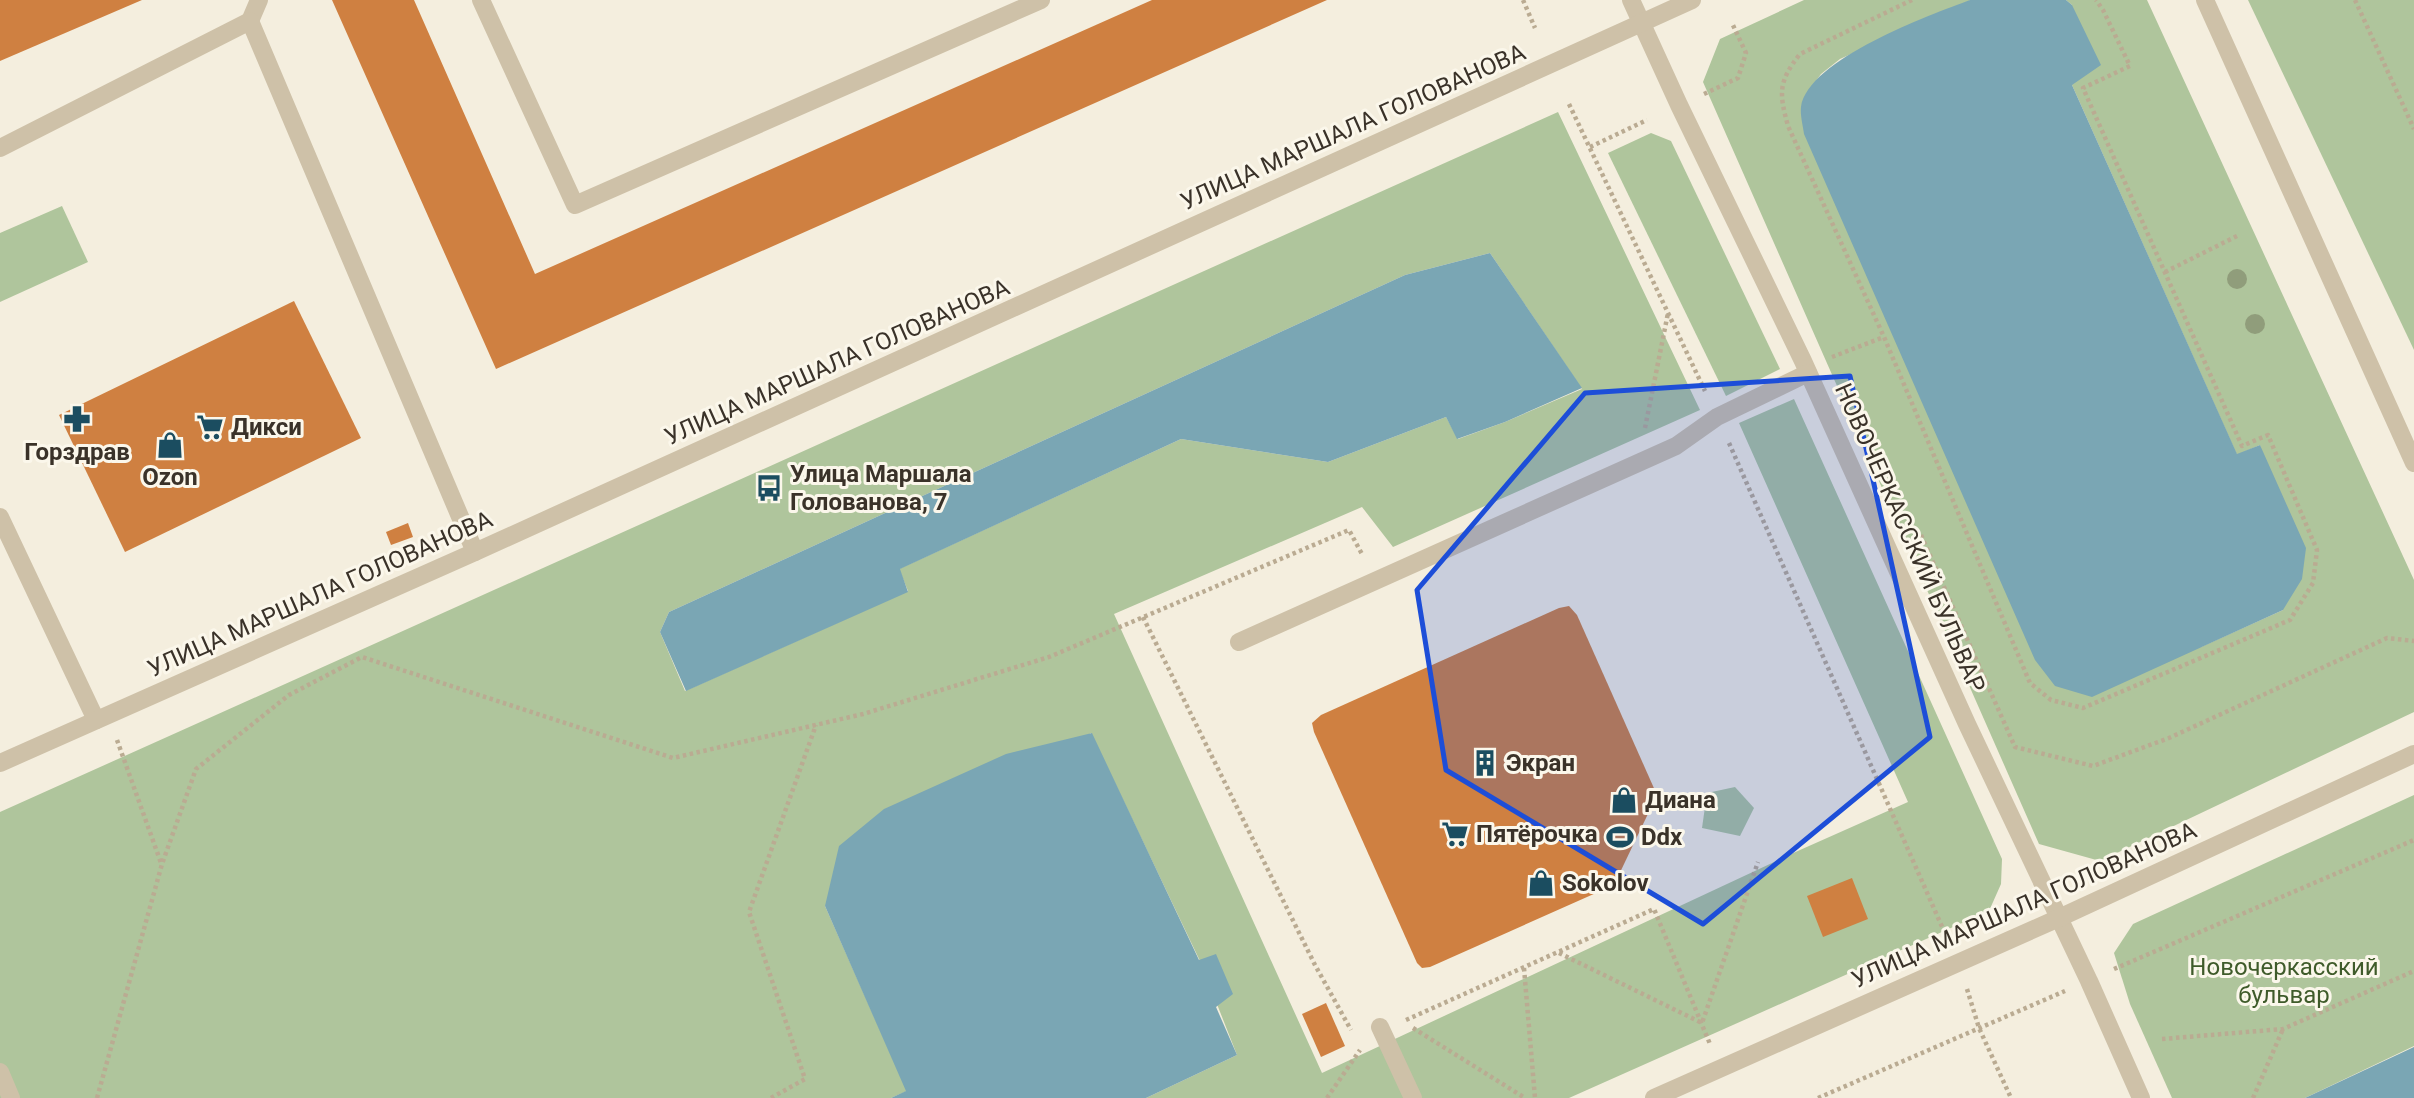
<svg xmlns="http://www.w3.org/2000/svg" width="2414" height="1098" viewBox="0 0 2414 1098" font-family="Roboto,sans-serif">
  <rect width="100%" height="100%" fill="#f4eede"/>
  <g fill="#afc59c" fill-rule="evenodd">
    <path d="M 1804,0 L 1971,0 L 1840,59 L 1821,74 L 1807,93 L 2201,647 L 2283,610 L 2260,445 L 2237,455 L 2072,85 L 2072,5 L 2066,0 L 2147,0 L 2414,580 L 2414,712 L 2100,861 L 2039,844 L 1703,82 L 1720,39 Z"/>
    <path d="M 2248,0 L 2414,0 L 2414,350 Z"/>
    <path d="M 1558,112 L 1700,410 L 1393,547 L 1362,507 L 1114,614 L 1322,1073 L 1791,854 L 1908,802 L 1739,423 L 1794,399 L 2002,859 L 2001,884 L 1989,911 L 1569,1098 L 1146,1098 L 1237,1055 L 1200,961 L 1091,733 L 825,906 L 907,1091 L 891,1098 L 0,1098 L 0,812 ZM 1490,253 L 1582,389 L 1505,422 L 1458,439 L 1446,417 L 1328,462 L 1181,439 L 899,569 L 908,591 L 685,691 L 660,632 L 669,612 L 1405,275 Z"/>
    <path d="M 1651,133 L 1671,141 L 1780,369 L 1726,396 L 1608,153 Z"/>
    <path d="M 62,206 L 88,262 L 0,302 L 0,233 Z"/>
    <path d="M 1735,787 L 1754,808 L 1740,836 L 1702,828 L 1707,793 Z"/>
    <path d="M 2414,795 L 2414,1046 L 2305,1098 L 2172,1098 L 2130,1004 L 2114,953 L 2133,924 Z"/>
  </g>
  <g fill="#7aa6b4">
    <path d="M 1970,0 L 2066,0 L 2072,5 L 2101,65 L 2072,85 L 2237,454 L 2260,445 L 2306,548 L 2302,579 L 2283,610 L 2092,697 L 2055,686 L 2035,660 L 1804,134 C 1803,126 1800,115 1801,107 C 1808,59 1930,15 1970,0 Z"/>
    <path d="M 1490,253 L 1582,388 L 1505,422 L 1457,439 L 1446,417 L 1328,462 L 1181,439 L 900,569 L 908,592 L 686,691 L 660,632 L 669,612 L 1405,275 Z"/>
    <path d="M 1092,733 L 1199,960 L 1216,954 L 1233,994 L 1216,1007 L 1237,1055 L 1146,1098 L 891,1098 L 906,1091 L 825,906 L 839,846 L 884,809 L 1006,754 Z"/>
    <path d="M 2414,1047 L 2414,1098 L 2305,1098 Z"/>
  </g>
  <g fill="#cf8041">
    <path d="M 0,0 L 142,0 L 0,61 Z"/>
    <path d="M 332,0 L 414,0 L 535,274 L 1152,0 L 1327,0 L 496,369 Z"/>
    <path d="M 294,301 L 361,438 L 125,552 L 59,415 Z"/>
    <path d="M 408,523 L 413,537 L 391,545 L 386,532 Z"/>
    <path d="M 1569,606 L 1577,615 L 1657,795 L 1614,885 L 1430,967 L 1422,968 L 1417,963 L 1314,732 L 1312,723 L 1321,715 L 1559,608 Z"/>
    <path d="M 1852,878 L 1868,919 L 1823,937 L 1807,896 Z"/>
    <path d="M 1326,1003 L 1345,1046 L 1321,1057 L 1302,1014 Z"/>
  </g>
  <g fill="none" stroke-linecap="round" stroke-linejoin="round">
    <g stroke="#baab92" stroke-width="4.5" stroke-dasharray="3.5 3.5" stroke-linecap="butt">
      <path d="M 1523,0 L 1535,28"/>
      <path d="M 1912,0 L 1800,54 C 1778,82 1779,93 1788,126 L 1884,337 L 2030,683 L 2051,700 L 2083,708 L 2290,620 L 2313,583 L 2317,550 L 2268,435 L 2242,446 L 2083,88 L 2130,66 L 2103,10 L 2096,0"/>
      <path d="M 2355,0 L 2414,129"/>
      <path d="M 1704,94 L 1738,78 L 1746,53 L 1732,23"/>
      <path d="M 1569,104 L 1705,391"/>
      <path d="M 1590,147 L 1647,120"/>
      <path d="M 2165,272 L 2237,236"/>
      <path d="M 1832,357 L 1884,337"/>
      <path d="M 1645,428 L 1668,313"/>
      <path d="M 1729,443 L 1947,938"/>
      <path d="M 1921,535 L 2015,747 L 2093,766 L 2169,738 L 2387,638 L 2414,641"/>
      <path d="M 1143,617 L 1315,965 L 1351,1030"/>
      <path d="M 117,740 L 161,863"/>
      <path d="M 1559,953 L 1702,1023 L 1758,862"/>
      <path d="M 1524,968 L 1535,1098"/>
      <path d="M 2114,969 L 2414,840"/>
      <path d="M 1967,989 L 1979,1028 L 2011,1098"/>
      <path d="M 1406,1020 L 1654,909 L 1710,1044"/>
      <path d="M 1413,1028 L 1525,1098"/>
      <path d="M 2162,1039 L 2283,1029 L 2414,971"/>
      <path d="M 97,1098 L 162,864 L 196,769 L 289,695 L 362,657 L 673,758 L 863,714 L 1049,657 L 1349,530 L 1363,556"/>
      <path d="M 771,1098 L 805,1079 L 749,912 L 816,725"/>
      <path d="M 1327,1098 L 1360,1050"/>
      <path d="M 1818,1098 L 2065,991"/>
      <path d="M 2253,1098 L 2283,1029"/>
    </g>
    <g stroke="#cec1a8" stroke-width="18">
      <path d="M 481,0 L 575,205 L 1041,0"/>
      <path d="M 1631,0 L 1679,105 L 1803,361 L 1967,724 L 2089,981 L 2141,1098"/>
      <path d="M 2205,0 L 2414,463"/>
      <path d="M 250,21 L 259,0"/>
      <path d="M 0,148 L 250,21 L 475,552"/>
      <path d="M 0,517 L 96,720"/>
      <path d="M 1239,642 L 1676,446 L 1717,417 L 1808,373"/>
      <path d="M 0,763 L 475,552 L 1692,0"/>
      <path d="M 1380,1027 L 1413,1098"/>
      <path d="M 0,1072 L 11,1098"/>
      <path d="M 1654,1098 L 2059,918 L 2414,754"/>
    </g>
  </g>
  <g fill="#909d7b">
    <circle cx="2237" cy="279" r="10"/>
    <circle cx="2255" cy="324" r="10"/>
  </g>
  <path fill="#1d4ed8" fill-opacity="0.2" stroke="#1d4ed8" stroke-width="5" stroke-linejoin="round" d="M 1850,376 L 1930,737 L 1703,924 L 1446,770 L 1417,590 L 1585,393 Z"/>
  <defs>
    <symbol id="pharmacy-bare" viewBox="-9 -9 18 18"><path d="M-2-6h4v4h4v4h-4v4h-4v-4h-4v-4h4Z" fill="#1b4d60" stroke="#fbf7eb" stroke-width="2.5" paint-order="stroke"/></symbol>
    <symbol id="supermarket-bare" viewBox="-9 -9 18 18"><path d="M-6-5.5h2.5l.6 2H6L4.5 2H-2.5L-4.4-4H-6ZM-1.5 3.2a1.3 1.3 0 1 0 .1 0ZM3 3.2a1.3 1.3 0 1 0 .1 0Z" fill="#1b4d60" stroke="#fbf7eb" stroke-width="2.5" paint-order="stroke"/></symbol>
    <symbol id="shop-bare" viewBox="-9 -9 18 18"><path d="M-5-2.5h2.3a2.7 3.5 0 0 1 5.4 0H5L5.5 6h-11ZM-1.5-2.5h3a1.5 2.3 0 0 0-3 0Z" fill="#1b4d60" stroke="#fbf7eb" stroke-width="2.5" paint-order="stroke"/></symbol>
    <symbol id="bus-bare" viewBox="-9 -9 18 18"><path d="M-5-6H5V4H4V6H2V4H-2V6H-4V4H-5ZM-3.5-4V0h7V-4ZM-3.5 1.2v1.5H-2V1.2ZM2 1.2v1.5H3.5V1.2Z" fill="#1b4d60" stroke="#fbf7eb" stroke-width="2.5" paint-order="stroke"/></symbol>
    <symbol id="building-bare" viewBox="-9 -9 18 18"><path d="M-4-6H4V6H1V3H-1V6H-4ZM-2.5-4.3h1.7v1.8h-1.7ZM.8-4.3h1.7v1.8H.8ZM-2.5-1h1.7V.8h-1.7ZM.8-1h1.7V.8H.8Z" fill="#1b4d60" stroke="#fbf7eb" stroke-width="2.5" paint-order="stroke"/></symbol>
    <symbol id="stadium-bare" viewBox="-9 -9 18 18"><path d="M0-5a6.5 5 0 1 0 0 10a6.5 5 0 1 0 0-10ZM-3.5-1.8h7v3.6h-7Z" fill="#1b4d60" stroke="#fbf7eb" stroke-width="2.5" paint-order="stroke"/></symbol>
  </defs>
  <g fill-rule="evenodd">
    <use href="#pharmacy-bare" x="58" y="400" width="38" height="38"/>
    <use href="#supermarket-bare" x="191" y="408" width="38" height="38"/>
    <use href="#shop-bare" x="151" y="426" width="38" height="38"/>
    <use href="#bus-bare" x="750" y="469" width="38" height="38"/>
    <use href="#building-bare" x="1466" y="744" width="38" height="38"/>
    <use href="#shop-bare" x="1605" y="781" width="38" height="38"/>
    <use href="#supermarket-bare" x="1436" y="815" width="38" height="38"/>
    <use href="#stadium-bare" x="1601" y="818" width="38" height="38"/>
    <use href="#shop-bare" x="1522" y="864" width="38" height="38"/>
  </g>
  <g text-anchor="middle" stroke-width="6" stroke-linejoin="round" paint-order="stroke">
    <g font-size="24" fill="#3a3229" stroke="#fbf7eb">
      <text transform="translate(1353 127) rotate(-24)" y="8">УЛИЦА МАРШАЛА ГОЛОВАНОВА</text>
      <text transform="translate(837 362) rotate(-24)" y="8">УЛИЦА МАРШАЛА ГОЛОВАНОВА</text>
      <text transform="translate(1910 538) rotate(66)" y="8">НОВОЧЕРКАССКИЙ БУЛЬВАР</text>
      <text transform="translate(320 594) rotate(-24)" y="8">УЛИЦА МАРШАЛА ГОЛОВАНОВА</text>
      <text transform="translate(2024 905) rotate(-24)" y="8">УЛИЦА МАРШАЛА ГОЛОВАНОВА</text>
    </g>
    <g font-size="24" font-weight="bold" fill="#3a3229" stroke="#fbf7eb" text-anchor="start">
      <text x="231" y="435">Дикси</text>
      <text x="77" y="460" text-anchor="middle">Горздрав</text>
      <text x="790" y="482">Улица Маршала<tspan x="790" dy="28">Голованова, 7</tspan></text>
      <text x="170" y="485" text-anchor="middle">Ozon</text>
      <text x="1506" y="771">Экран</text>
      <text x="1645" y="808">Диана</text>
      <text x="1476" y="842">Пятёрочка</text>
      <text x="1641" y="845">Ddx</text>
      <text x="1562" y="891">Sokolov</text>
    </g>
    <g font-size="24" fill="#3f5b2a" stroke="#fbf7eb">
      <text x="2284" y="975">Новочеркасский<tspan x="2284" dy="28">бульвар</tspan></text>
    </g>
  </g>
</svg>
